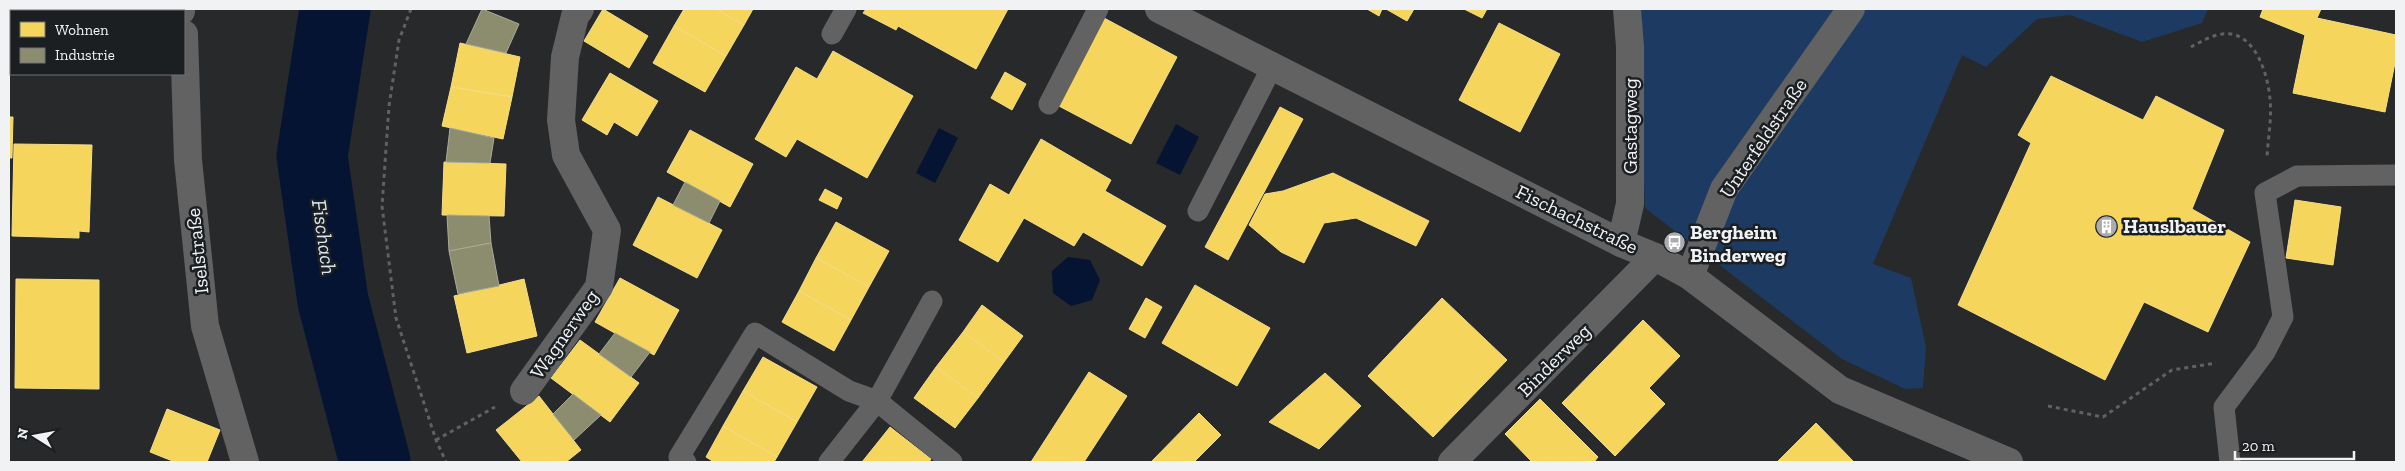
<svg xmlns="http://www.w3.org/2000/svg" width="2405" height="471" viewBox="0 0 2405 471" font-family="'Zilla Slab',serif">
  <rect width="100%" height="100%" fill="#27292b"/>
  <path fill="#1d3b62" d="M 1637,9 L 2208,9 L 2202,23 L 2142,42 L 2070,15 L 2037,19 L 1986,67 L 1962,55 L 1873,264 L 1911,278 L 1926,347 L 1923,388 L 1905,389 L 1842,359 L 1645,208 Z"/>
  <g fill="#041432">
    <path d="M 1176,124 L 1199,137 L 1180,175 L 1156,163 Z"/>
    <path d="M 939,128 L 958,138 L 935,183 L 916,173 Z"/>
    <path d="M 1068,257 L 1090,260 L 1100,280 L 1092,300 L 1071,306 L 1053,293 L 1052,271 Z"/>
  </g>
  <g fill="#f6d55c" stroke="#f4de8a">
    <path d="M 19,9 L 83,9 L 81,11 L 22,11 Z"/>
    <path d="M 19,9 L 22,11 L 11,11 L 11,63 L 9,63 L 9,10 Z"/>
    <path d="M 603,9 L 648,36 L 629,68 L 584,41 Z"/>
    <path d="M 684,9 L 716,9 L 744,25 L 726,56 L 674,26 Z"/>
    <path d="M 716,9 L 753,9 L 744,25 Z"/>
    <path d="M 866,9 L 1008,9 L 976,69 L 898,26 L 896,30 L 863,13 Z"/>
    <path d="M 1367,9 L 1382,9 L 1379,16 Z"/>
    <path d="M 1386,9 L 1414,9 L 1407,21 Z"/>
    <path d="M 1464,9 L 1487,9 L 1482,18 Z"/>
    <path d="M 2263,9 L 2321,9 L 2317,18 L 2396,35 L 2396,58 L 2385,112 L 2293,93 L 2305,35 L 2260,17 Z"/>
    <path d="M 1104,18 L 1177,57 L 1131,144 L 1057,105 Z"/>
    <path d="M 1499,23 L 1560,54 L 1520,132 L 1459,100 Z"/>
    <path d="M 674,26 L 726,56 L 705,92 L 653,63 Z"/>
    <path d="M 460,43 L 520,57 L 512,97 L 451,87 Z"/>
    <path d="M 833,51 L 913,96 L 867,178 L 797,139 L 786,157 L 755,139 L 796,67 L 817,79 Z"/>
    <path d="M 1005,72 L 1026,84 L 1012,110 L 991,98 Z"/>
    <path d="M 610,73 L 658,101 L 637,136 L 614,122 L 607,135 L 582,120 Z"/>
    <path d="M 2051,76 L 2143,120 L 2156,96 L 2224,130 L 2192,209 L 2250,242 L 2208,332 L 2144,302 L 2105,380 L 1958,305 L 2031,143 L 2018,135 Z"/>
    <path d="M 451,87 L 512,97 L 503,139 L 442,126 Z"/>
    <path d="M 1280,107 L 1303,119 L 1228,260 L 1205,247 Z"/>
    <path d="M 9,117 L 13,117 L 12,158 L 9,158 Z"/>
    <path d="M 690,130 L 753,164 L 730,207 L 667,172 Z"/>
    <path d="M 1041,139 L 1111,180 L 1105,191 L 1166,226 L 1142,266 L 1083,232 L 1074,246 L 1024,218 L 998,262 L 959,240 L 990,184 L 1009,195 Z"/>
    <path d="M 14,144 L 92,145 L 89,232 L 79,231 L 79,238 L 12,236 Z"/>
    <path d="M 444,162 L 506,164 L 504,216 L 442,215 Z"/>
    <path d="M 1333,173 L 1429,221 L 1416,246 L 1356,218 L 1324,223 L 1304,263 L 1281,252 L 1249,225 L 1265,194 L 1283,191 Z"/>
    <path d="M 825,189 L 842,198 L 837,209 L 819,200 Z"/>
    <path d="M 658,197 L 722,230 L 697,278 L 633,245 Z"/>
    <path d="M 2295,200 L 2341,207 L 2333,265 L 2286,258 Z"/>
    <path d="M 836,222 L 889,251 L 869,287 L 816,258 Z"/>
    <path d="M 816,258 L 869,287 L 851,320 L 799,291 Z"/>
    <path d="M 620,278 L 679,310 L 654,355 L 595,322 Z"/>
    <path d="M 16,279 L 99,280 L 99,389 L 15,388 Z"/>
    <path d="M 524,279 L 537,336 L 467,353 L 454,296 Z"/>
    <path d="M 1195,285 L 1270,328 L 1237,386 L 1162,343 Z"/>
    <path d="M 799,291 L 851,320 L 834,351 L 782,322 Z"/>
    <path d="M 1146,298 L 1162,307 L 1145,338 L 1129,329 Z"/>
    <path d="M 1442,298 L 1507,360 L 1433,437 L 1368,376 Z"/>
    <path d="M 982,305 L 1023,336 L 1004,362 L 963,332 Z"/>
    <path d="M 1643,320 L 1680,356 L 1649,388 L 1665,404 L 1615,456 L 1562,403 Z"/>
    <path d="M 963,332 L 1004,362 L 978,398 L 936,367 Z"/>
    <path d="M 580,340 L 639,383 L 610,422 L 551,378 Z"/>
    <path d="M 763,357 L 817,387 L 797,422 L 743,391 Z"/>
    <path d="M 936,367 L 978,398 L 955,428 L 914,398 Z"/>
    <path d="M 1089,372 L 1127,396 L 1084,462 L 1031,462 Z"/>
    <path d="M 1325,373 L 1361,406 L 1319,449 L 1269,422 Z"/>
    <path d="M 743,391 L 797,422 L 777,457 L 723,426 Z"/>
    <path d="M 539,396 L 581,450 L 566,462 L 522,462 L 496,430 Z"/>
    <path d="M 1540,399 L 1598,457 L 1594,462 L 1532,462 L 1505,434 Z"/>
    <path d="M 167,409 L 220,430 L 207,462 L 175,462 L 150,452 Z"/>
    <path d="M 1199,413 L 1221,435 L 1194,462 L 1151,462 Z"/>
    <path d="M 1816,423 L 1854,462 L 1777,462 Z"/>
    <path d="M 723,426 L 777,457 L 774,462 L 714,462 L 706,457 Z"/>
    <path d="M 890,427 L 931,459 L 929,462 L 862,462 Z"/>
  </g>
  <g fill="#8c8c6e" stroke="#aaab96">
    <path d="M 482,9 L 519,24 L 506,53 L 466,44 Z"/>
    <path d="M 450,128 L 494,138 L 490,163 L 446,162 Z"/>
    <path d="M 685,182 L 720,201 L 709,223 L 673,205 Z"/>
    <path d="M 447,215 L 489,216 L 491,243 L 449,251 Z"/>
    <path d="M 491,243 L 499,286 L 458,294 L 449,251 Z"/>
    <path d="M 615,333 L 650,352 L 631,377 L 599,354 Z"/>
    <path d="M 573,394 L 601,415 L 574,440 L 553,414 Z"/>
  </g>
  <g fill="none" stroke-linecap="round" stroke-linejoin="round">
    <path stroke="#041432" stroke-width="71" d="M 335,9 L 312,156 L 333,301 L 375,462"/>
    <g stroke="#606162" stroke-width="3" stroke-dasharray="4 4" stroke-linecap="butt">
      <path d="M 411,9 L 399,40 L 389,106 L 382,206 L 396,318 L 436,440 L 446,462"/>
      <path d="M 2191,47 C 2202,41 2217,32 2231,34 C 2257,38 2268,76 2270,99 C 2272,118 2268,138 2267,157"/>
      <path d="M 2048,406 L 2103,417 L 2172,370 L 2216,363"/>
      <path d="M 436,440 L 495,407"/>
    </g>
    <g stroke="#626263" stroke-width="21">
      <path d="M 832,34 L 846,9"/>
      <path d="M 1049,104 L 1098,9"/>
      <path d="M 1198,211 L 1272,67"/>
      <path d="M 686,462 L 679,457 L 755,333 L 849,391 L 877,401 L 952,462"/>
      <path d="M 829,462 L 877,401 L 932,301"/>
      <path d="M 2230,462 L 2224,407 L 2265,352 L 2283,317 L 2265,193 L 2297,176 L 2396,175"/>
    </g>
    <g stroke="#626263" stroke-width="28">
      <path d="M 181,9 L 181,11"/>
      <path d="M 1159,9 L 1621,243 L 1655,257 L 1690,276 L 1840,390 L 2009,462"/>
      <path d="M 184,34 L 188,160 L 205,326 L 245,462"/>
      <path d="M 1621,243 L 1630,204 L 1630,47 L 1627,9"/>
      <path d="M 1690,276 L 1724,189 L 1851,9"/>
      <path d="M 524,391 L 599,287 L 607,230 L 566,155 L 561,120 L 565,57 L 575,16 L 580,9"/>
      <path d="M 1452,462 L 1655,257"/>
    </g>
  </g>
  <defs>
    <symbol id="building-disc" viewBox="-11 -11 22 22"><circle r="9.5" fill="#aaacae" stroke="#1c1f22"/><path d="M-4-6H4V6H1V3H-1V6H-4ZM-2.5-4.3h1.7v1.8h-1.7ZM.8-4.3h1.7v1.8H.8ZM-2.5-1h1.7V.8h-1.7ZM.8-1h1.7V.8H.8Z" fill="#fff"/></symbol>
    <symbol id="bus-disc" viewBox="-11 -11 22 22"><circle r="9.5" fill="#aaacae" stroke="#1c1f22"/><path d="M-5-6H5V4H4V6H2V4H-2V6H-4V4H-5ZM-3.5-4V0h7V-4ZM-3.5 1.2v1.5H-2V1.2ZM2 1.2v1.5H3.5V1.2Z" fill="#fff"/></symbol>
  </defs>
  <g fill-rule="evenodd">
    <use href="#building-disc" x="2094" y="214" width="25" height="25"/>
    <use href="#bus-disc" x="1662" y="230" width="25" height="25"/>
  </g>
  <g text-anchor="middle" stroke-width="5" stroke-linejoin="round" paint-order="stroke">
    <g font-size="20" fill="#f0f2f4" stroke="#1c1f22">
      <text transform="translate(1630 126) rotate(-90)" y="7">Gastagweg</text>
      <text transform="translate(1763 138) rotate(-56)" y="7">Unterfeldstraße</text>
      <text transform="translate(1577 219) rotate(26)" y="7">Fischachstraße</text>
      <text transform="translate(197 251) rotate(-96)" y="7">Iselstraße</text>
      <text transform="translate(564 334) rotate(-55)" y="7">Wagnerweg</text>
      <text transform="translate(1554 360) rotate(-45)" y="7">Binderweg</text>
    </g>
    <g font-size="20" font-weight="bold" fill="#f0f2f4" stroke="#1c1f22" text-anchor="start">
      <text x="2123" y="233">Hauslbauer</text>
      <text x="1690" y="239">Bergheim<tspan x="1690" dy="23">Binderweg</tspan></text>
    </g>
    <g font-size="21" font-style="italic" fill="#d9e4f3" stroke="#1c1f22">
      <text transform="translate(324 237) rotate(82)" y="7">Fischach</text>
    </g>
  </g>
  <rect width="2405" height="471" fill="none" stroke="#f0f2f4" stroke-width="20"/>
  <rect x="10" y="10" width="175" height="65" fill="#1c1f22" stroke="#717376"/>
  <rect x="20" y="22" width="25" height="15" fill="#f6d55c" stroke="#717376"/>
  <text x="55" y="35" font-size="15" fill="#f0f2f4">Wohnen</text>
  <rect x="20" y="48" width="25" height="15" fill="#8c8c6e" stroke="#717376"/>
  <text x="55" y="60" font-size="15" fill="#f0f2f4">Industrie</text>
  <g transform="translate(35 436) rotate(281)" stroke="#1c1f22" stroke-width="4" paint-order="stroke">
  <path d="M0-4L9 19L0 12L-9 19Z" fill="#f0f2f4"/>
  <text y="-8" font-size="14" font-weight="bold" text-anchor="middle" fill="#f0f2f4">N</text>
  </g>
  <path d="M2235 451v8h119v-8" fill="none" stroke="#f0f2f4" stroke-width="2.5"/>
  <text x="2242" y="451" font-size="15" fill="#f0f2f4" stroke="#1c1f22" stroke-width="4" paint-order="stroke">20 m</text>
</svg>
